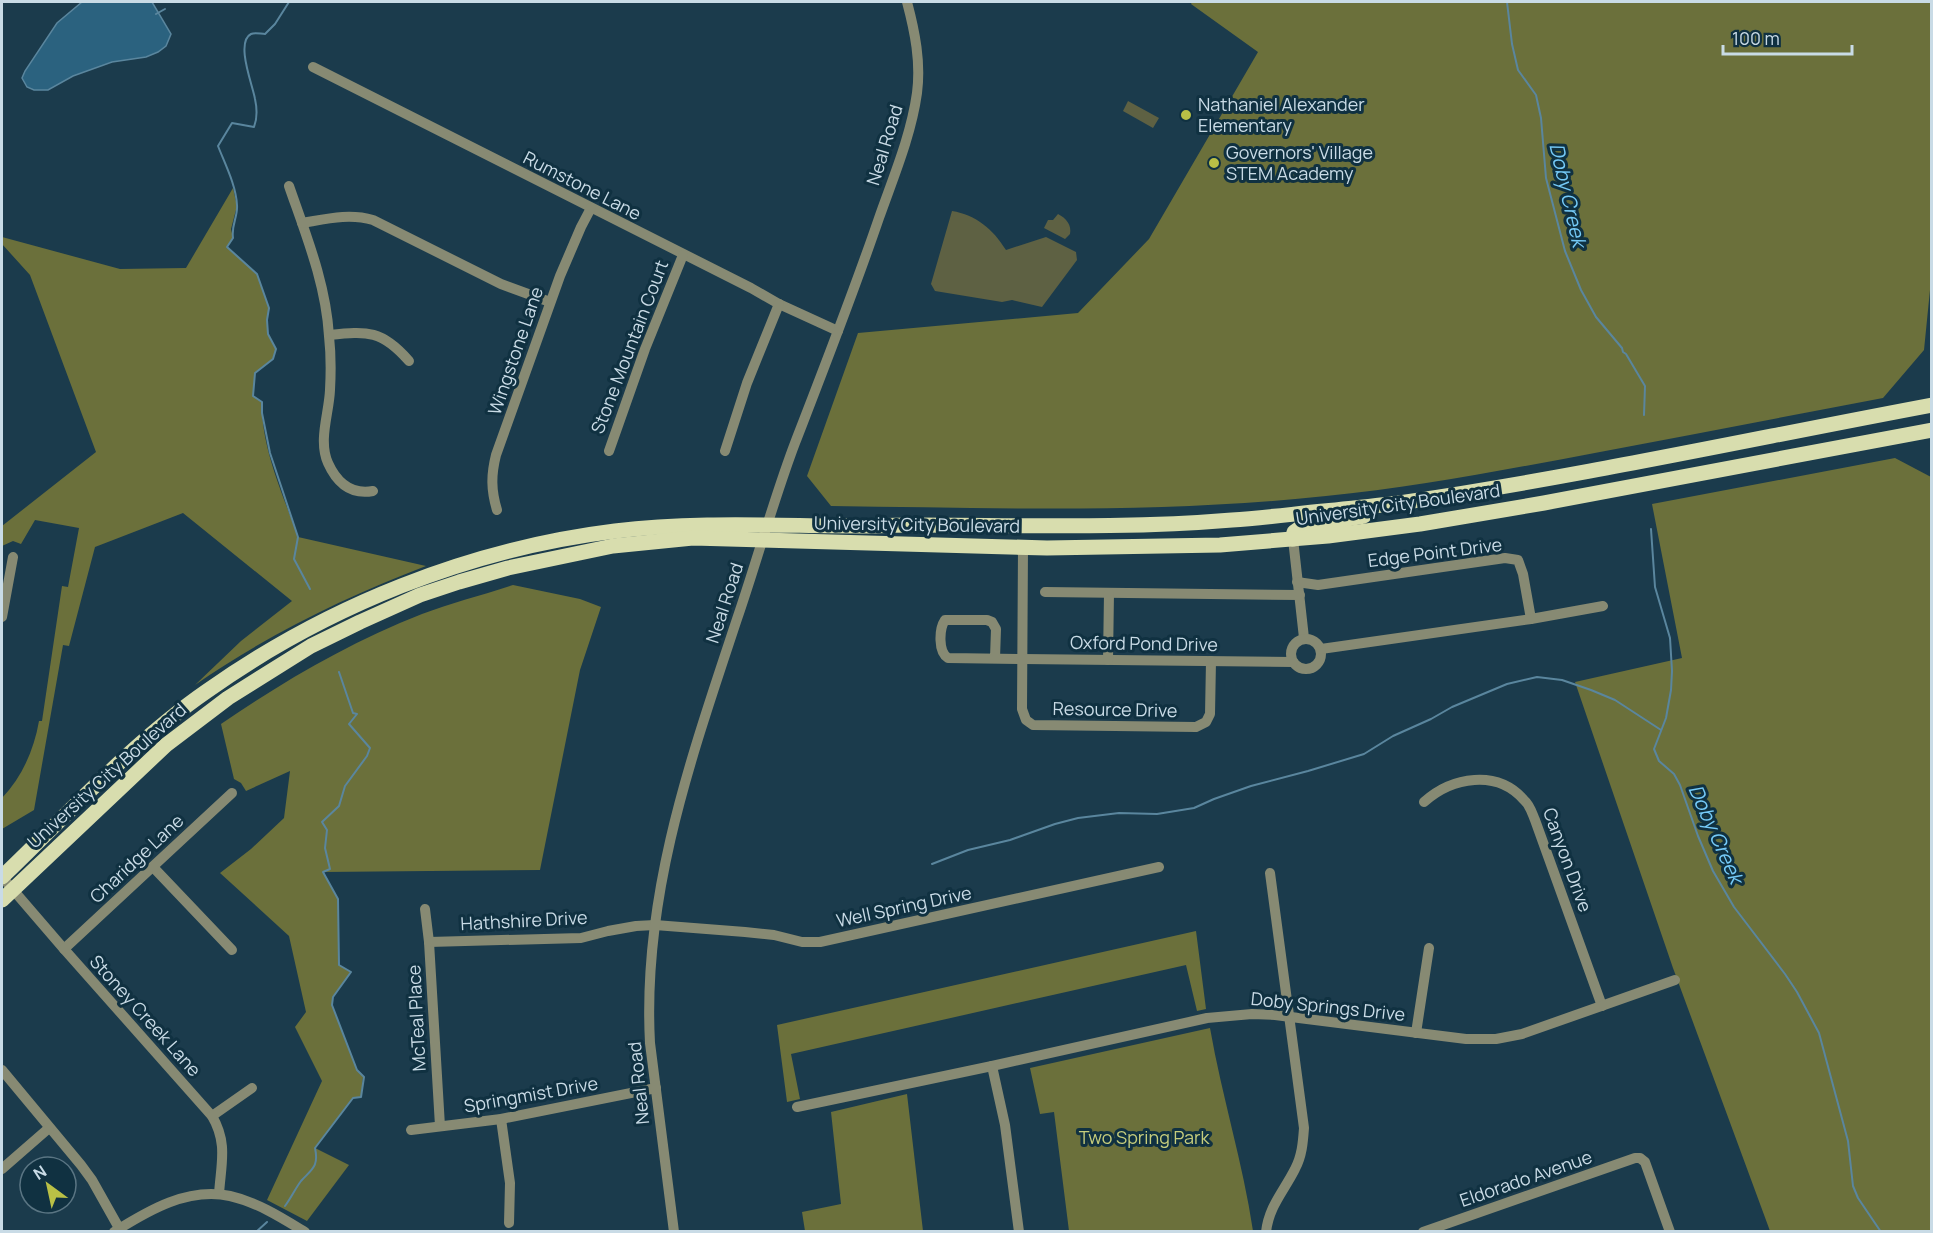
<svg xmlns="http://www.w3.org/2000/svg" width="1933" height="1233" viewBox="0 0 1933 1233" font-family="Manrope,sans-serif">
  <rect width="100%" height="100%" fill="#1b3b4c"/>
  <g fill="#5e6143">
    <path d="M 1128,101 L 1159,118 L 1153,128 L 1123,111 Z"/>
    <path d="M 952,211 C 976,215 993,229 1006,250 L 1046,237 L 1076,252 L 1077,260 L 1042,307 L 1012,300 L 1002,302 L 935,291 L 931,284 Z"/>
    <path d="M 1058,214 C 1066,218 1072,225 1070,234 L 1065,239 L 1044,228 L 1048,220 L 1053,220 Z"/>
  </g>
  <g fill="#6b703b">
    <path d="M 1192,2 L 1931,2 L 1932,270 L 1924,350 L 1883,398 C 1789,416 1694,434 1600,452 C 1509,469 1418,487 1326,496 C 1162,514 996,508 831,506 L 807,476 L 858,333 L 1078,313 L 1149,239 L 1258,52 L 1191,4 Z"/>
    <path d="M 233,188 L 237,206 L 231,229 L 233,238 L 227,247 L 257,274 L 269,308 L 267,320 L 268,334 L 276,349 L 273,359 L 255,373 L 253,396 L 262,402 C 261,448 283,494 298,537 L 426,566 C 345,597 267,635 195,685 L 241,641 L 292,601 L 183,513 L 95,547 L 69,646 L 63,645 L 34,810 L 2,829 L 2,798 C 22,777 34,750 39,721 L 42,721 L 62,586 L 68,587 L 79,528 L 35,520 L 21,544 L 13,541 L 2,546 L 2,526 L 96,452 L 30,275 L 2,244 L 2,237 L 120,269 L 186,268 Z"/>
    <path d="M 1895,458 L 1931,477 L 1931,1231 L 1770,1231 L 1673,968 L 1575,682 L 1682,658 L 1652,504 Z"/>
    <path d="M 513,585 L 580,599 L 601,607 L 580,670 L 540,870 L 323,872 L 338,899 L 339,965 L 351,972 L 333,997 L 332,1005 L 357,1070 L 363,1077 L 361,1097 L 353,1098 L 315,1148 L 349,1165 L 307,1221 L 267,1200 L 322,1081 L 295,1027 L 306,1012 L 289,936 L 220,873 L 251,849 L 284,818 L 290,771 L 246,791 L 241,783 L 234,779 L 221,724 C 284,681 350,642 422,614 C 451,603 483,595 513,585 Z"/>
    <path d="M 1196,931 L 1206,1009 L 1197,1011 L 1186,965 L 791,1054 L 800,1099 L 787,1102 L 777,1025 Z"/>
    <path d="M 1210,1028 C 1222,1097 1243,1163 1253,1231 L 1069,1231 L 1054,1112 L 1040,1114 L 1030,1068 Z"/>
    <path d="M 907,1094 L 923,1231 L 805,1231 L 802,1212 L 841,1204 L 831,1112 Z"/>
  </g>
  <path fill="#2b627f" stroke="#5a869e" stroke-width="1.5" d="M 82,2 L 152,2 L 171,34 L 166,46 L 158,52 L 146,57 L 112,62 L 73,76 L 48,90 L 34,90 L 27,87 L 22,78 L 25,71 L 57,23 Z"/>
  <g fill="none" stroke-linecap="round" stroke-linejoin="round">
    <g stroke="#5a869e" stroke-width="2">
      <path d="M 289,2 L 275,24 L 265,34 C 261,34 255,32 251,34 C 235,42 253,86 255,99 C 257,108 257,119 254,127 L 232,123 L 218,146 C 225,164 236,185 237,205 C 238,217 231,225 233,238 L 227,247 L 257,274 L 269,308 L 267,320 L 268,334 L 276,349 L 273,359 L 255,373 L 253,396 L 262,402 L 262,413 L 270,453 L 298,537 L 294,559 L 310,589"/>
      <path d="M 1507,2 L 1512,44 L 1518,70 L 1536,95 L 1541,118 L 1546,178 L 1565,251 L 1581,290 L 1596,317 L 1622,348 L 1623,352 L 1626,354 L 1645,386 L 1644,415"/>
      <path d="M 156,14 L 165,9"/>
      <path d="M 1651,529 L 1655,587 L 1670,638 L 1672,671 L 1671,690 L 1666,718 L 1654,749 L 1659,761 L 1674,774 L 1680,785 L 1698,836 L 1713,871 L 1734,907 L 1785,974 L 1797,992 L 1819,1033 L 1848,1141 L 1853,1186 L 1858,1198 L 1881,1232"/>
      <path d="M 932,864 L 968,850 L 1010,840 L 1055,824 L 1078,818 L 1119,813 L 1157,814 L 1194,808 L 1214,799 L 1251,786 L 1308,771 L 1364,754 L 1393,736 L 1431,719 L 1452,707 L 1507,684 L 1537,677 L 1562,680 L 1591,690 L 1615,700 L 1661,730"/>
      <path d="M 285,1206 C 291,1198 295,1189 301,1181 C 312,1169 319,1167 315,1148 L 353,1098 L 361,1097 L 364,1077 L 357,1070 L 332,1005 L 333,997 L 351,972 L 339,965 L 338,899 L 323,872 L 330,869 L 325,848 L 327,830 L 322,822 L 339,806 L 345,786 L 367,756 L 370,748 L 349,724 L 357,714 L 353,713 L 339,672"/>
      <path d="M 256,1232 L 267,1222"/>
    </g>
    <g stroke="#878a73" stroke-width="10">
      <path d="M 313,67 L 751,288 L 779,304 L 838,331"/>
      <path d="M 289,186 C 306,235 326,284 329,336 C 331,354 331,372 330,390 C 329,414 318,440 328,463 C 337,483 351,495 373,491"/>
      <path d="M 302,223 C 326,219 349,213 373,220 L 501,284 L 550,302"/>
      <path d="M 329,335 C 368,331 382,330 409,361"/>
      <path d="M 609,451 L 645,349 L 683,255"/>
      <path d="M 725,451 L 747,383 L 779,304"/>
      <path d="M 497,510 C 491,490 491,475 496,455 L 560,276 L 581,227 L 591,208"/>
      <path d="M 1293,539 L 1304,638"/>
      <path d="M 1023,547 L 1022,709 L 1026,720 L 1033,725 L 1196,727 L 1206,722 L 1210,714 L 1211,661"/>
      <path d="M 1297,582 L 1318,585 L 1505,558 L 1518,560 L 1523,574 L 1531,619"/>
      <path d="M 1045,592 L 1300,595"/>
      <path d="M 2,617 L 13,557"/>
      <circle cx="1306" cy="654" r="15"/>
      <path d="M 1321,649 L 1531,619 L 1603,606"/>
      <path d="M 995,658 L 996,629 L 992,622 L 987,620 L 945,620 C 939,629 938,652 948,658 L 1023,659 L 1293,662"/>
      <path d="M 1108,660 L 1109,593"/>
      <path d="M 1424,802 C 1452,777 1497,769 1524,800 C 1530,805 1532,813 1535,820 L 1602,1006"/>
      <path d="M 153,867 L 232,950"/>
      <path d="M 2,877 L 64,949 L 212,1116 C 228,1143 221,1164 219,1194"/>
      <path d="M 425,909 L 429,942 L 440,1126"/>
      <path d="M 429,942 L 581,938 L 608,931 L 636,926 L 655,925 L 745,932 L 774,935 L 802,942 L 820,942 L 1159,867"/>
      <path d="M 64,949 L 232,793"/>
      <path d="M 1416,1033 L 1429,948"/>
      <path d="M 992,1066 L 1005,1125 L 1019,1232"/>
      <path d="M 2,1070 L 81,1165 L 92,1180 L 119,1228"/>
      <path d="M 797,1107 L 992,1066 L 1207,1018 L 1252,1014 L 1275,1015 L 1466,1039 L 1496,1039 L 1522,1034 L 1675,980"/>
      <path d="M 212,1116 L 252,1088"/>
      <path d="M 501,1119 L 510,1183 L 509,1223"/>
      <path d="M 411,1130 L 501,1119 L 656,1088"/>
      <path d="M 2,1169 L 49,1128"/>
      <path d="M 114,1232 C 149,1210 188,1187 230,1196 C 257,1202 282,1218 305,1232"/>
      <path d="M 674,1232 L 650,1043 C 642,895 691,758 737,619 C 757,561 773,501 795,443 C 824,368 853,294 879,218 C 893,178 911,136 917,93 C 921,62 915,32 907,2"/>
      <path d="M 1266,1232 C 1269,1206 1284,1191 1295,1169 C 1302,1156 1303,1142 1304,1128 L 1270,873"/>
      <path d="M 1423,1232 L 1635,1158 L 1640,1158 L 1645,1162 L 1670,1232"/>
    </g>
    <g stroke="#d8ddae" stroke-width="15">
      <path d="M 1293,539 L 1294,532 L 1301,527 L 1364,516"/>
      <path d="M 2,877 C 67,815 133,742 207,691 C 327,606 469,549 615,531 C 697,521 779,526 861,526 C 879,526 896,525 913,525 C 1019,525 1125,529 1232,520 C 1262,518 1293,514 1324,511 C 1351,508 1378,506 1406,502 C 1582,476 1756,438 1932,405"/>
      <path d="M 2,900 L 166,745 L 228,698 L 311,646 L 360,622 L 420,595 L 459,582 L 508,568 L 613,546 L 693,538 L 1047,548 L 1220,545 L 1328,536 L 1420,524 L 1544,503 L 1932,430"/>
    </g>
  </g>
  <g fill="#b9c046" stroke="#103141" stroke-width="2">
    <circle cx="1186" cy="115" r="6"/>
    <circle cx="1214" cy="163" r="6"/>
  </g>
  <g text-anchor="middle" stroke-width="6" stroke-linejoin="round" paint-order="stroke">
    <g font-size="18" fill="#c9dbe6" stroke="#103141" text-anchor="start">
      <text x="1198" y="111">Nathaniel Alexander<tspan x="1198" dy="21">Elementary</tspan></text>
      <text x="1226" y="159">Governors' Village<tspan x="1226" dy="21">STEM Academy</tspan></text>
    </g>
    <g font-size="18" fill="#c9dbe6" stroke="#103141">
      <text transform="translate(885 145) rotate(-73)" y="6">Neal Road</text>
      <text transform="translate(582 186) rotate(27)" y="6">Rumstone Lane</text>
      <text transform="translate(630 347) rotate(-69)" y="6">Stone Mountain Court</text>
      <text transform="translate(516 351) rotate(-71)" y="6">Wingstone Lane</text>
      <text transform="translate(1398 505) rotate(-8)" y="6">University City Boulevard</text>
      <text transform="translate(917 525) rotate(1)" y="6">University City Boulevard</text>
      <text transform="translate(1435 553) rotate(-7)" y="6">Edge Point Drive</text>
      <text transform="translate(725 603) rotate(-72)" y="6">Neal Road</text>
      <text transform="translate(1144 644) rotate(1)" y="6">Oxford Pond Drive</text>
      <text transform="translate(1115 710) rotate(1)" y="6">Resource Drive</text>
      <text transform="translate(107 776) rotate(-42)" y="6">University City Boulevard</text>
      <text transform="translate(137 859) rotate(-43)" y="6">Charidge Lane</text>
      <text transform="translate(1567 860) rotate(70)" y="6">Canyon Drive</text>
      <text transform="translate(904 907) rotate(-12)" y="6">Well Spring Drive</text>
      <text transform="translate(524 921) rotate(-3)" y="6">Hathshire Drive</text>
      <text transform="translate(1328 1007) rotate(6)" y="6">Doby Springs Drive</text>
      <text transform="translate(145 1016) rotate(48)" y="6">Stoney Creek Lane</text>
      <text transform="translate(417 1018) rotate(-93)" y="6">McTeal Place</text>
      <text transform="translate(639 1083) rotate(-96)" y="6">Neal Road</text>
      <text transform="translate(531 1095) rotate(-10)" y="6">Springmist Drive</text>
      <text transform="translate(1526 1179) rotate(-19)" y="6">Eldorado Avenue</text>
    </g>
    <g font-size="18" fill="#c6cd7c" stroke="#103141">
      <text x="1144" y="1144">Two Spring Park</text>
    </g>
    <g font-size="20" font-style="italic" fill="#75caf7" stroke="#103141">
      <text transform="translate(1568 195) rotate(77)" y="7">Doby Creek</text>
      <text transform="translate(1716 834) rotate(66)" y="7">Doby Creek</text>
    </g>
  </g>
  <rect width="1933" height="1233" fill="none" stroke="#c9dbe6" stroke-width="6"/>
  <g transform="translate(48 1185) rotate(327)"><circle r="28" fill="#103141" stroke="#5a7583" stroke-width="1.5"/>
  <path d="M0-4.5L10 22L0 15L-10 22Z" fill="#b9c046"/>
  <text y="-9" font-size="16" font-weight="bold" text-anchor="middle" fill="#c9dbe6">N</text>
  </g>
  <path d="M1723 45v9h129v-9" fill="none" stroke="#c9dbe6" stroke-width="3"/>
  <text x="1732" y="45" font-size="18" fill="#c9dbe6" stroke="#103141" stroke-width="4.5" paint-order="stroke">100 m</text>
</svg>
